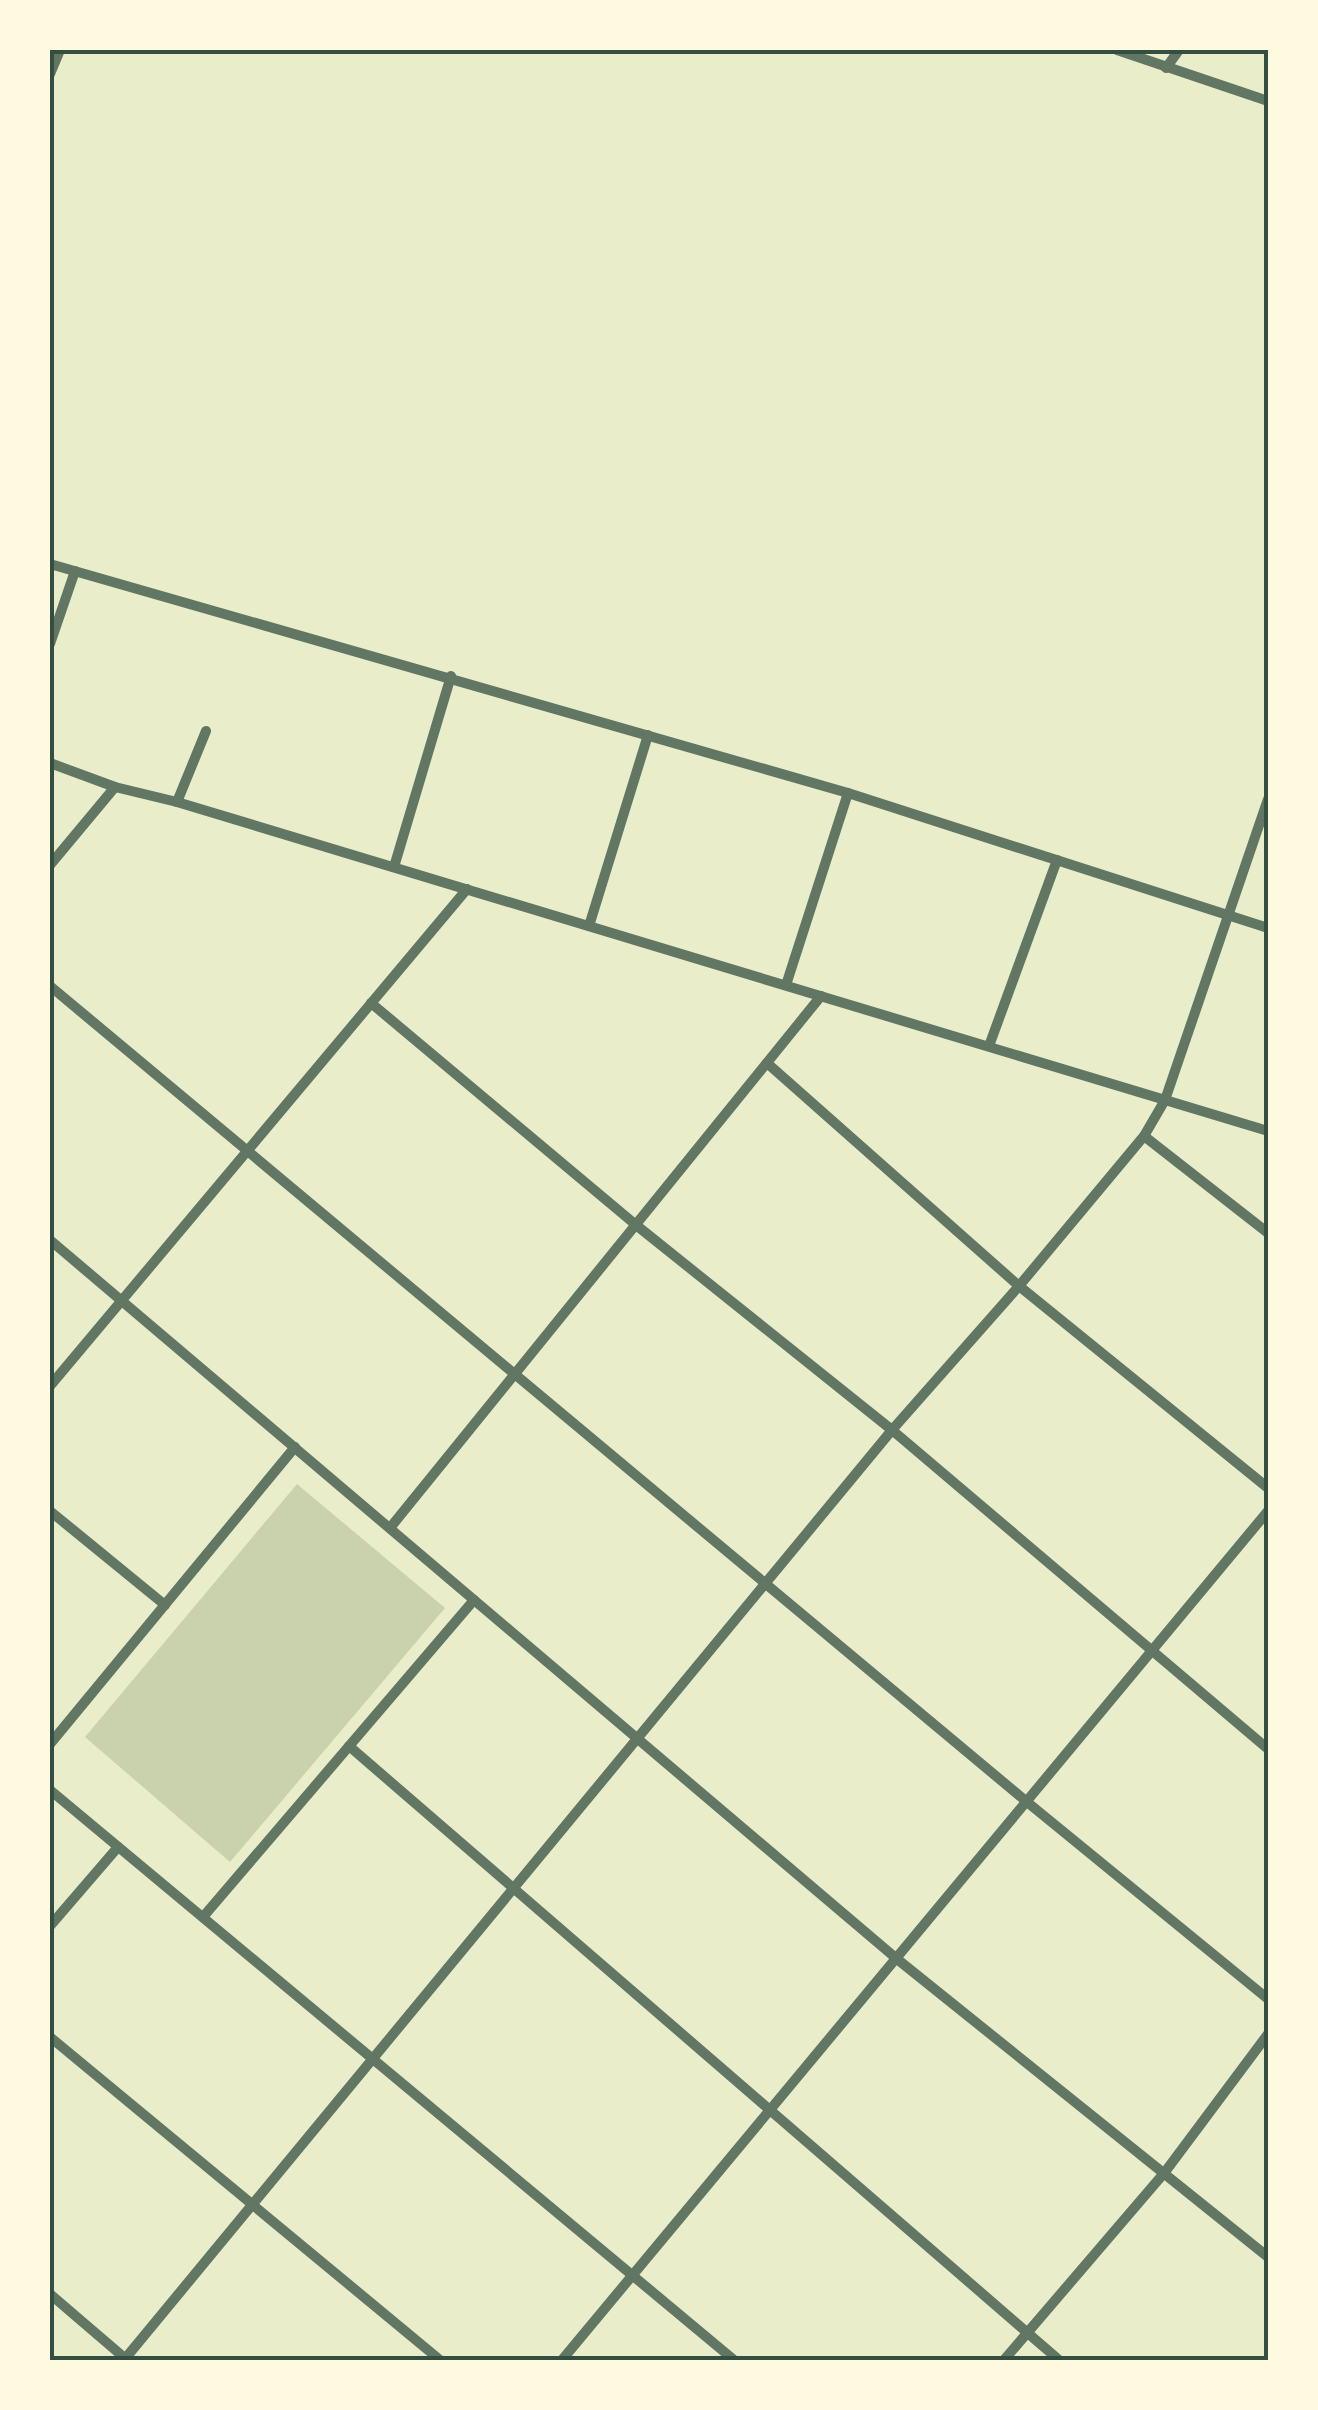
<svg xmlns="http://www.w3.org/2000/svg" width="1318" height="2410" viewBox="0 0 1318 2410" font-family="'Roboto Serif',serif">
  <rect width="100%" height="100%" fill="#e9edc9"/>
  <path fill="#cad2ad" d="M 297,1484 L 445,1608 L 230,1862 L 85,1737 Z"/>
  <g fill="none" stroke-linecap="round" stroke-linejoin="round">
    <g stroke="#617663" stroke-width="10">
      <path d="M 1117,50 L 1268,101"/>
      <path d="M 1166,68 L 1179,50"/>
      <path d="M 50,74 L 60,50"/>
      <path d="M 50,564 L 848,793 L 1268,928"/>
      <path d="M 50,644 L 75,571"/>
      <path d="M 50,763 L 115,787 L 177,802 L 1268,1131"/>
      <path d="M 177,802 L 206,731"/>
      <path d="M 50,865 L 115,787"/>
      <path d="M 394,867 L 451,676"/>
      <path d="M 589,926 L 648,735"/>
      <path d="M 786,985 L 848,793"/>
      <path d="M 50,986 L 1027,1802 L 1268,1999"/>
      <path d="M 371,1003 L 636,1225 L 892,1430 L 1268,1749"/>
      <path d="M 989,1046 L 1057,860"/>
      <path d="M 767,1063 L 1019,1286 L 1268,1488"/>
      <path d="M 1144,1136 L 1268,1233"/>
      <path d="M 50,1240 L 897,1959 L 1268,2257"/>
      <path d="M 50,1386 L 467,889"/>
      <path d="M 50,1511 L 165,1605"/>
      <path d="M 390,1528 L 821,996"/>
      <path d="M 50,1744 L 295,1447"/>
      <path d="M 349,1746 L 1059,2360"/>
      <path d="M 50,1790 L 734,2360"/>
      <path d="M 203,1917 L 474,1600"/>
      <path d="M 50,1926 L 118,1847"/>
      <path d="M 50,2037 L 440,2360"/>
      <path d="M 50,2294 L 127,2360"/>
      <path d="M 124,2360 L 892,1430 L 1019,1286 L 1144,1136 L 1165,1100 L 1268,799"/>
      <path d="M 562,2360 L 1268,1511"/>
      <path d="M 1004,2360 L 1165,2172 L 1268,2034"/>
    </g>
  </g>
  <rect width="1318" height="2410" fill="none" stroke="#fefae0" stroke-width="105"/>
  <rect x="52" y="52" width="1214" height="2306" fill="none" stroke="#344e41" stroke-width="4"/>
</svg>
